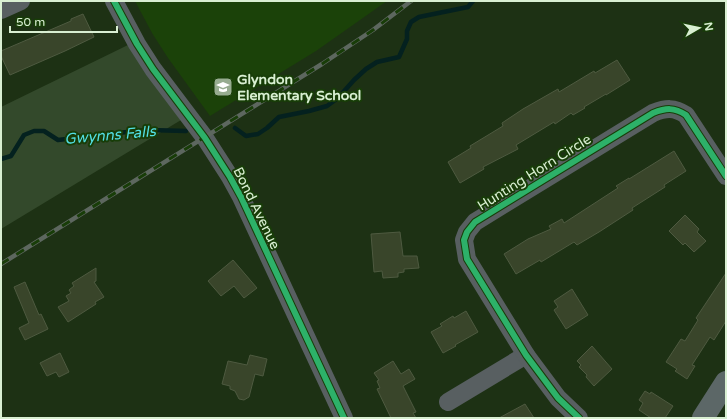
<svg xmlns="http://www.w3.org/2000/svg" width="727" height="419" viewBox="0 0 727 419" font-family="'Varela Round',sans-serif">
  <rect width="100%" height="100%" fill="#1d3114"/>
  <path fill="#1b4209" d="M 135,1 L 387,1 L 316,51 L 210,116 L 168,58 L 152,33 Z"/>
  <path fill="#33492b" d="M 128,45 L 181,120 L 1,229 L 1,107 Z"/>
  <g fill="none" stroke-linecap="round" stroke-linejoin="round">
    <g stroke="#04211f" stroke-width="4.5">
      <path d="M 235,128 L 246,136 L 258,134 L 267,128 L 279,117 L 309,111 L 327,106 L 338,98 L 354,80 L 366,69 L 377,62 L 399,57 L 407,39 L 407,31 L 411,22 L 419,17 L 468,7 L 473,1"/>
      <path d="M 1,159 L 11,156 L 24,135 L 34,131 L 44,131 L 58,140 L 117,133 L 149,130 L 186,131"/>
    </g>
  </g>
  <g fill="#39452a" stroke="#4e5a40">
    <path d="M 83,14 L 94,37 L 65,51 L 10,75 L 1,56 L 1,51 L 71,21 L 71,19 Z"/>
    <path d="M 617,60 L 630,80 L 606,95 L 606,94 L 584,107 L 585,108 L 573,115 L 571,113 L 555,124 L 554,122 L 516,145 L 518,149 L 483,167 L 484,169 L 460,183 L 448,162 L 471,148 L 470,146 L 503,126 L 502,123 L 523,109 L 558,89 L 559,92 L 594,71 L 595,73 Z"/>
    <path d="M 674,151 L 686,171 L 664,185 L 665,187 L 632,208 L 633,210 L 599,232 L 577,245 L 574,242 L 541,262 L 540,260 L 516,274 L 504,254 L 528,239 L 551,229 L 549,226 L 562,219 L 564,223 L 618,188 L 616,186 L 629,178 L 629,179 Z"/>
    <path d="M 685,215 L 699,229 L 697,232 L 706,241 L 694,252 L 685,243 L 683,245 L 669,231 Z"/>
    <path d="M 400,232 L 403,256 L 417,256 L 419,268 L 404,269 L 404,272 L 398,273 L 398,277 L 383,278 L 382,271 L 374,272 L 371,234 Z"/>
    <path d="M 233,260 L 257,288 L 244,298 L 234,286 L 221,296 L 208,281 Z"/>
    <path d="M 96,268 L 96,281 L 94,282 L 104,297 L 95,302 L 96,304 L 68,322 L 58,307 L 69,301 L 66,296 L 71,293 L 69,290 L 74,286 L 72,283 Z"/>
    <path d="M 726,273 L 726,321 L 714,340 L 710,337 L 692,365 L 695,366 L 687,379 L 675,371 L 677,369 L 666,362 L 681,339 L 685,341 L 698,320 L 696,318 Z"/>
    <path d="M 25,282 L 39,315 L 41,314 L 48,329 L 25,340 L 19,328 L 29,323 L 14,287 Z"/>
    <path d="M 572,289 L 588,315 L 566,329 L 554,310 L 558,307 L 554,301 Z"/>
    <path d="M 466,311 L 478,332 L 455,345 L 456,346 L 443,353 L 431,332 L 442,326 L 440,324 L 453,316 L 454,318 Z"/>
    <path d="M 592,346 L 612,369 L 594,386 L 586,377 L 587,375 L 579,367 L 581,365 L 577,361 Z"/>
    <path d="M 60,353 L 69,372 L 59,377 L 56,372 L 47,376 L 40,363 Z"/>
    <path d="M 250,355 L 267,359 L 263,376 L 255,374 L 249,397 L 244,400 L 239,399 L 235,391 L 230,389 L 230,386 L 222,384 L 228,361 L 247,365 Z"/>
    <path d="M 393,361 L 401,374 L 409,369 L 415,379 L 403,386 L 416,412 L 413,413 L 416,418 L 391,418 L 377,389 L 380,388 L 377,381 L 379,380 L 374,373 Z"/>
    <path d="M 645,391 L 650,394 L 651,392 L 673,406 L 665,418 L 651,418 L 639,410 L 643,403 L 639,400 Z"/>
    <path d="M 525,404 L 534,418 L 499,418 Z"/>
  </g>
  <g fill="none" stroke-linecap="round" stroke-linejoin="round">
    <g stroke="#585f61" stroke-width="18">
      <path d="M 114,1 L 137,44 L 153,69 L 205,138 L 230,177 L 241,197 L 344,418"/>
      <path d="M 1,10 L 21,1"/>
      <path d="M 448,402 L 526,355"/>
      <path d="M 579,418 L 558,398 L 526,355 L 467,259 L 464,240 L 467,232 L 475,222 L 653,113 C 666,108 674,107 686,115 L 726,176"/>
    </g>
    <path stroke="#5c6767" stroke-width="22" d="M 703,418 L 726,382"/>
    <defs>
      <path id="rail" d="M 1,264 L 322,64 L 373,30 L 411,1"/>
    </defs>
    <use href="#rail" stroke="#5d675f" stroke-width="4.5"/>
    <use href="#rail" stroke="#183d08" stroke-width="3" stroke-dasharray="9" stroke-linecap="butt"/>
    <defs>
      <g id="cycleway">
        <path d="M 114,1 L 137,44 L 153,69 L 205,138 L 230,177 L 241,197 L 344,418"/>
        <path d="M 579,418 L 558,398 L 526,355 L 467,259 L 464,240 L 467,232 L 475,222 L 653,113 C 666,108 674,107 686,115 L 726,176"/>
      </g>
    </defs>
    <use href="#cycleway" stroke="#183d08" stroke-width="8"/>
    <use href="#cycleway" stroke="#2db169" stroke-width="6"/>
  </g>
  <defs>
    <symbol id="school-square" viewBox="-11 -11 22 22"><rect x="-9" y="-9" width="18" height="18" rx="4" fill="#97ac90" stroke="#183d08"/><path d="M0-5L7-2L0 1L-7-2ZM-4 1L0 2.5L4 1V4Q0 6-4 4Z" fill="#fff"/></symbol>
  </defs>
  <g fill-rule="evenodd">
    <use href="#school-square" x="212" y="76" width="22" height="22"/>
  </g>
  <g text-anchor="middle" stroke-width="4" stroke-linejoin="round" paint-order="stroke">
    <g font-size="14" font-weight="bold" fill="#d9efd2" stroke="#183d08" text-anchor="start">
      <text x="237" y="84">Glyndon<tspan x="237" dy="16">Elementary School</tspan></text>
    </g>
    <g font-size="14" fill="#d9efd2" stroke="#183d08">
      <text transform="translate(534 172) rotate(-32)" y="5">Hunting Horn Circle</text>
      <text transform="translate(257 208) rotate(64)" y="5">Bond Avenue</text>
    </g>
    <g font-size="15" font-style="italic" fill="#52dfe4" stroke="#183d08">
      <text transform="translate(110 135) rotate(-5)" y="5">Gwynns Falls</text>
    </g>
  </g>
  <rect width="727" height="419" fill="none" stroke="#d9efd2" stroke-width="4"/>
  <g transform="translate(699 28) rotate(81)" stroke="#183d08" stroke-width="3" paint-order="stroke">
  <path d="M0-3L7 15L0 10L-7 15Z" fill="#d9efd2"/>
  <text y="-6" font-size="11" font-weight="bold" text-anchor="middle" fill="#d9efd2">N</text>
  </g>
  <path d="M10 26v6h107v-6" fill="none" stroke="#d9efd2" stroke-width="2"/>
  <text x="16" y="26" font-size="12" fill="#d9efd2" stroke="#183d08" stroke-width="3" paint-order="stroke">50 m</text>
</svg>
